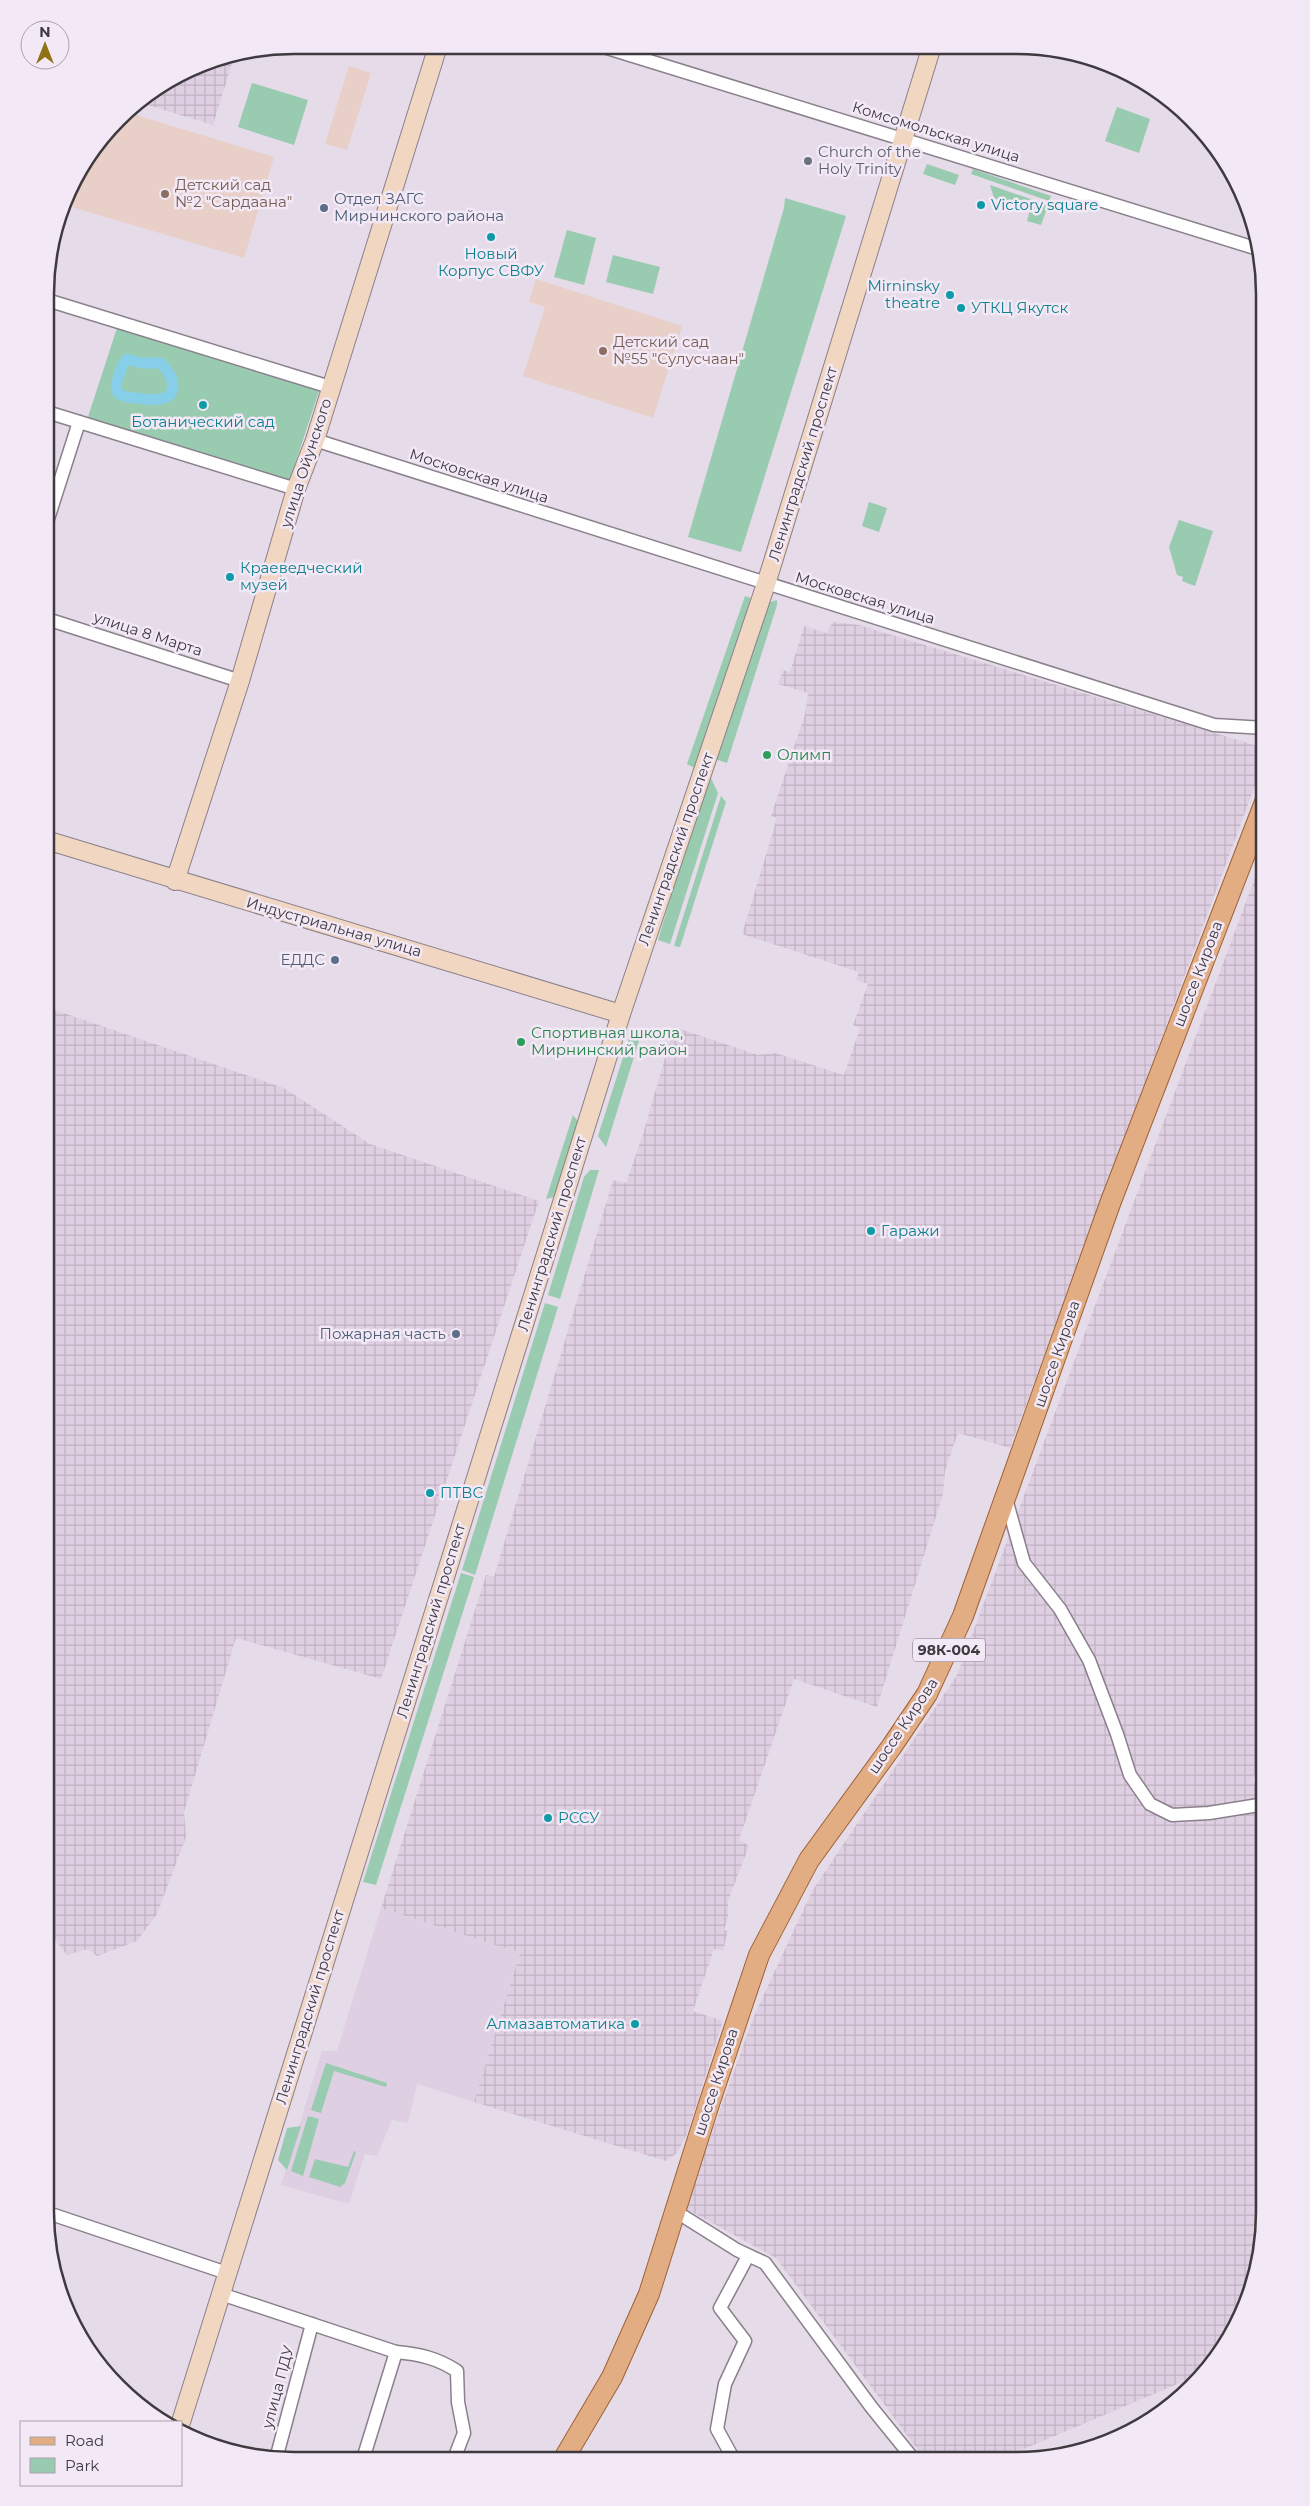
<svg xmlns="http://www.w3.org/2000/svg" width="1310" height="2506" viewBox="0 0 1310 2506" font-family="Montserrat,sans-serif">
  <defs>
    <pattern id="industrial-grid" width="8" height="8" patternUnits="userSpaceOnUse" patternTransform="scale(1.25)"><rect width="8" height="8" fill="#dfcfe2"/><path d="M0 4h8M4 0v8" fill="none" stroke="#c0b2c3"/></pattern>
  </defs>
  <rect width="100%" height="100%" fill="#e6dbe8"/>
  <path fill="#dfcfe2" d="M 381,1908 L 520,1953 L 474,2102 L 417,2084 L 408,2123 L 392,2120 L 377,2156 L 365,2154 L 349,2204 L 281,2185 L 322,2051 L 337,2051 Z"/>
  <g fill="url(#industrial-grid)">
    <path d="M 234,57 L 213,125 L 141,103 L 142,99 L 199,64 Z"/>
    <path d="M 833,622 L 859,625 L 1261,747 L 1260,772 L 1010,1448 L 958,1433 L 945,1471 L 943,1494 L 877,1707 L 794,1679 L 739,1840 L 749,1846 L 728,1901 L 728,1917 L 724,1930 L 728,1931 L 723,1951 L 714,1949 L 693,2011 L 723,2021 L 687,2134 L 677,2153 L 666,2161 L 474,2102 L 520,1953 L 381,1908 L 486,1575 L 494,1577 L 613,1180 L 626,1183 L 642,1137 L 674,1027 L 758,1055 L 775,1053 L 844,1075 L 860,1028 L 853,1025 L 868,984 L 856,980 L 859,972 L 742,934 L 777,818 L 771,816 L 805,714 L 808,693 L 778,684 L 783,670 L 790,672 L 804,626 L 826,633 Z"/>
    <path d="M 1265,851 L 1265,1487 L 1258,1509 L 1265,1562 L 1265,1739 L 1253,1780 L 1265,1805 L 1264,2228 L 1246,2307 L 1209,2368 L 1182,2382 L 1024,2449 L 988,2461 L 926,2461 L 776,2258 L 685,2208 L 753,2018 L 812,1891 L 957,1675 Z"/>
    <path d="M 46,1007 L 284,1088 L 370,1144 L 539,1201 L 381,1679 L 236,1638 L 184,1812 L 186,1837 L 157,1914 L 137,1941 L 97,1956 L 88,1949 L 67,1955 L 45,1928 L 46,1641 L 48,1640 L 46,1639 Z"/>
  </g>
  <g fill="#e8cfc8">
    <path d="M 349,66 L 371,73 L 347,150 L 325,144 Z"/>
    <path d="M 126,112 L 274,157 L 244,258 L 65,205 L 71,184 Z"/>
    <path d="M 536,279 L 682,326 L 653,418 L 523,376 L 545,307 L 529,302 Z"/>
  </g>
  <g fill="#98cbb0">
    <path d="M 252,83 L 308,100 L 294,145 L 238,127 Z"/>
    <path d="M 1117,107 L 1150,119 L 1139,153 L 1105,141 Z"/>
    <path d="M 927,164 L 959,175 L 955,185 L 923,174 Z"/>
    <path d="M 973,169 L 1051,196 L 1049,201 L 971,174 Z"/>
    <path d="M 990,185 L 1048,205 L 1041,225 L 1027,221 L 1030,210 L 994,198 Z"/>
    <path d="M 785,198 L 846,216 L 741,552 L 688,537 L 784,208 Z"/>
    <path d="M 567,230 L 596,238 L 584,285 L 554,277 Z"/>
    <path d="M 613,255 L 660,267 L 653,294 L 606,282 Z"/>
    <path d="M 117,328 L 319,391 L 289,483 L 87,420 Z"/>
    <path d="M 869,502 L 887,508 L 879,532 L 862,526 Z"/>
    <path d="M 1179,520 L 1213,531 L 1195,586 L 1182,581 L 1183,577 L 1177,575 L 1169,547 Z"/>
    <path d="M 745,596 L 751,598 L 695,768 L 687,764 Z"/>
    <path d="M 777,600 L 777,605 L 727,763 L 715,759 L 764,604 Z"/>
    <path d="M 708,772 L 718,793 L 670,944 L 658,940 Z"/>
    <path d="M 721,796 L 726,802 L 680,947 L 674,946 Z"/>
    <path d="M 632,1029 L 642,1031 L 606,1147 L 598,1136 Z"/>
    <path d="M 573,1115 L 581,1125 L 558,1196 L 546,1199 Z"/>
    <path d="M 590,1170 L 599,1170 L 560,1299 L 548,1295 L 584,1177 Z"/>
    <path d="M 545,1303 L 558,1307 L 475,1575 L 462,1570 Z"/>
    <path d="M 461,1573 L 474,1577 L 376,1885 L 363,1882 Z"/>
    <path d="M 326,2063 L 387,2083 L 386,2087 L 334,2071 L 321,2113 L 311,2110 Z"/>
    <path d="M 308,2116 L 319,2119 L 303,2176 L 291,2171 Z"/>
    <path d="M 301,2126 L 287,2170 L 278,2160 L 287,2128 Z"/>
    <path d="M 354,2151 L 356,2152 L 345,2183 L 340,2187 L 309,2177 L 315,2159 L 348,2167 Z"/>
  </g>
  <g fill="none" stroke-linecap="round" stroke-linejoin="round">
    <path stroke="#87cfe8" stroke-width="11" d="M 127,359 L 141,363 L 161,363 C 180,384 177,403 145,399 C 130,397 109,400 119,376 C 121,370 122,363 127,359 Z"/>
    <defs>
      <g id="minor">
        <path d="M 604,47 L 1258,249"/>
        <path d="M 47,300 L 330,387"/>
        <path d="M 47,412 L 296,489"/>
        <path d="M 315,440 L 1214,725 L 1265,728"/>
        <path d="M 47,522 L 79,422"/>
        <path d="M 47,619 L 240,681"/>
        <path d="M 1006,1499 L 1024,1563 L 1060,1609 L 1089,1660 L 1117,1734 L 1130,1775 L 1150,1804 L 1172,1815 L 1209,1813 L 1265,1804"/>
        <path d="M 675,2211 L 737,2250 L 765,2263 L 872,2408 L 915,2461"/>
        <path d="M 45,2212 L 227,2273"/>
        <path d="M 221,2294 L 396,2352 C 419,2354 437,2358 457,2371 L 458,2402 L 464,2433 L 454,2459"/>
        <path d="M 276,2459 L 312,2324"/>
        <path d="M 363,2459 L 396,2352"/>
        <path d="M 734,2460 L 717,2429 L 725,2384 L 745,2341 L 720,2308 L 748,2256"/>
      </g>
      <g id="secondary">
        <path d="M 46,840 L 621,1014"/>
        <path d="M 175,881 L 240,681 L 296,489 L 315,440 L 438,46"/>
        <path d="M 181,2422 L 621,1014 L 766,584 L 931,49"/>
      </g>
      <path id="primary" d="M 563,2460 L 612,2377 L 649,2294 L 709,2104 L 759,1955 L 809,1860 L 892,1746 L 927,1694 L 963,1616 L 1111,1201 L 1265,802"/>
    </defs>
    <use href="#minor" stroke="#8a808c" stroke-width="15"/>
    <use href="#secondary" stroke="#8a808c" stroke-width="20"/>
    <use href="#primary" stroke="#9c6236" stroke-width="22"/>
    <use href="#minor" stroke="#fff" stroke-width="12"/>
    <use href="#secondary" stroke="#f1d6c1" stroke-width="18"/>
    <use href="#primary" stroke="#e2ad83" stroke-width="20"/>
  </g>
  <circle fill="#6b7280" stroke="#f3e8f5" stroke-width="2" cx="808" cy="161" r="5"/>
  <g fill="#8d6e63" stroke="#f3e8f5" stroke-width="2">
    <circle cx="165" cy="194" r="5"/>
    <circle cx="603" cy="351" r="5"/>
  </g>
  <g fill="#0f9aa8" stroke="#f3e8f5" stroke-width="2">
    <circle cx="981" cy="205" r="5"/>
    <circle cx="491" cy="237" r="5"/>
    <circle cx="950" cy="295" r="5"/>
    <circle cx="961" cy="308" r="5"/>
    <circle cx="203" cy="405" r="5"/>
    <circle cx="230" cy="577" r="5"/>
    <circle cx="871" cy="1231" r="5"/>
    <circle cx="430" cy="1493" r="5"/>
    <circle cx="548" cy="1818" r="5"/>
    <circle cx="635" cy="2024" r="5"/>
  </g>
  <g fill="#5c6f8a" stroke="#f3e8f5" stroke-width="2">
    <circle cx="324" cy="208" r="5"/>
    <circle cx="335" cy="960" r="5"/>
    <circle cx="456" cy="1334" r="5"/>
  </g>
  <g fill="#2e9e5b" stroke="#f3e8f5" stroke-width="2">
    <circle cx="767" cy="755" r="5"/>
    <circle cx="521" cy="1042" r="5"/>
  </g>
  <g text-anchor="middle" stroke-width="5" stroke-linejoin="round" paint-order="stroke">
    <rect fill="#f3e8f5" stroke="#746e76" stroke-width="1" x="913" y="1638.5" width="72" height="23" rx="4"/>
    <g font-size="14" font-weight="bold" fill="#3e3a3f">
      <text x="949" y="1655">98К-004</text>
    </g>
    <g font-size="15" fill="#3e3a3f" stroke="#f3e8f5">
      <text transform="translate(936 132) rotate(17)" y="5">Комсомольская улица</text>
      <text transform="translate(306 463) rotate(-72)" y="5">улица Ойунского</text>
      <text transform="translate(803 464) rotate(-73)" y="5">Ленинградский проспект</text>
      <text transform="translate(479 476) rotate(18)" y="5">Московская улица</text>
      <text transform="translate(865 598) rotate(17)" y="5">Московская улица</text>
      <text transform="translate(148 634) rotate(18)" y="5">улица 8 Марта</text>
      <text transform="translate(676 849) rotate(-71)" y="5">Ленинградский проспект</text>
      <text transform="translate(334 927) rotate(16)" y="5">Индустриальная улица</text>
      <text transform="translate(1198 974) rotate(-69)" y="5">шоссе Кирова</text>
      <text transform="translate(552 1234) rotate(-73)" y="5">Ленинградский проспект</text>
      <text transform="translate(1057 1354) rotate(-71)" y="5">шоссе Кирова</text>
      <text transform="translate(431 1621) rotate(-73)" y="5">Ленинградский проспект</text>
      <text transform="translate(903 1726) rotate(-56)" y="5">шоссе Кирова</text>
      <text transform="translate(310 2007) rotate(-73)" y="5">Ленинградский проспект</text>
      <text transform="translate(716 2082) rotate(-72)" y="5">шоссе Кирова</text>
      <text transform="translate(278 2387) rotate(-75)" y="5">улица ПДУ</text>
    </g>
    <g font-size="15" fill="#5b616d" stroke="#f3e8f5" text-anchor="start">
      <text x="818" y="157">Church of the<tspan x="818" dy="17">Holy Trinity</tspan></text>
    </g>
    <g font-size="15" fill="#785e54" stroke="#f3e8f5" text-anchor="start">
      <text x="175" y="190">Детский сад<tspan x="175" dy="17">№2 "Сардаана"</tspan></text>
      <text x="613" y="347">Детский сад<tspan x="613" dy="17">№55 "Сулусчаан"</tspan></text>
    </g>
    <g font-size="15" fill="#4e5e75" stroke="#f3e8f5" text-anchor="end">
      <text x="334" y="204" text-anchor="start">Отдел ЗАГС<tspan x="334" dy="17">Мирнинского района</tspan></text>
      <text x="325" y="965">ЕДДС</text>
      <text x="446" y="1339">Пожарная часть</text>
    </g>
    <g font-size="15" fill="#0d838f" stroke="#f3e8f5" text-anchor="start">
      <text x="991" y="210">Victory square</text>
      <text x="491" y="259" text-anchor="middle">Новый<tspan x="491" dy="17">Корпус СВФУ</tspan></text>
      <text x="940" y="291" text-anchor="end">Mirninsky<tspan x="940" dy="17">theatre</tspan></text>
      <text x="971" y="313">УТКЦ Якутск</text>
      <text x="203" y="427" text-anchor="middle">Ботанический сад</text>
      <text x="240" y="573">Краеведческий<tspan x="240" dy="17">музей</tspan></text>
      <text x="881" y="1236">Гаражи</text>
      <text x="440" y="1498">ПТВС</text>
      <text x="558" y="1823">РССУ</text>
      <text x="625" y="2029" text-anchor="end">Алмазавтоматика</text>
    </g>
    <g font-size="15" fill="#27864d" stroke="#f3e8f5" text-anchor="start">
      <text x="777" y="760">Олимп</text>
      <text x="531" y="1038">Спортивная школа,<tspan x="531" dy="17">Мирнинский район</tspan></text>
    </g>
  </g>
  <path d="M0 0H1310V2506H0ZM294 54H1016A240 240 0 0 1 1256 294V2212A240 240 0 0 1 1016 2452H294A240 240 0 0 1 54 2212V294A240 240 0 0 1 294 54Z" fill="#f3e8f5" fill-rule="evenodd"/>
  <path fill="none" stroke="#3e3a3f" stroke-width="2.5" d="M294 54H1016A240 240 0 0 1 1256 294V2212A240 240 0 0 1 1016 2452H294A240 240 0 0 1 54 2212V294A240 240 0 0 1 294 54Z"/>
  <rect x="20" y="2421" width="162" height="65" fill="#f3e8f5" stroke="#aba2ac"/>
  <rect x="30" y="2437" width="25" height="8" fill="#e2ad83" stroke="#aba2ac"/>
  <text x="65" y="2446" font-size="15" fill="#3e3a3f">Road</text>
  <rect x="30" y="2458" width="25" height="15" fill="#98cbb0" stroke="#aba2ac"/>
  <text x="65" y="2471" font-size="15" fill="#3e3a3f">Park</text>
  <g transform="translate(45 45)"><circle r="24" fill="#f3e8f5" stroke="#aba2ac"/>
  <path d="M0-4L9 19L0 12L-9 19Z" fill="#8f7116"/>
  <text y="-8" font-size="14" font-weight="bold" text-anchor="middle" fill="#3e3a3f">N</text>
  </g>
</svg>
